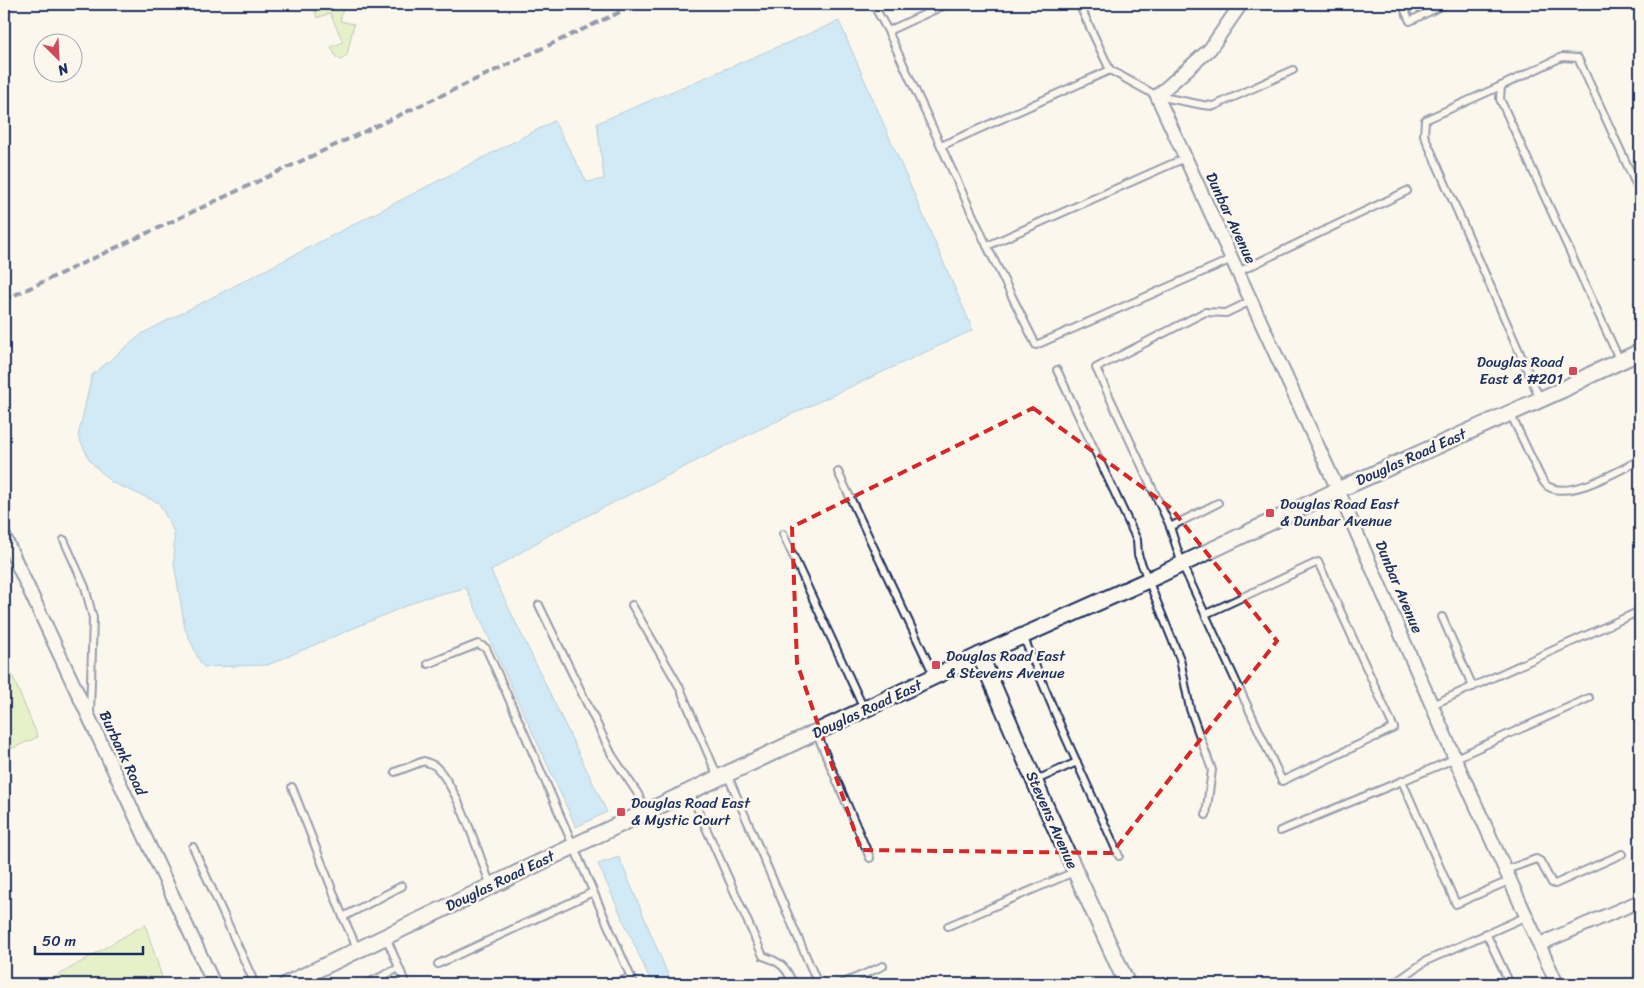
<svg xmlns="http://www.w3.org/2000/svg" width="1644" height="988" viewBox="0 0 1644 988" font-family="Sriracha,sans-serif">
  <rect width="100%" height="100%" fill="#fbf7ec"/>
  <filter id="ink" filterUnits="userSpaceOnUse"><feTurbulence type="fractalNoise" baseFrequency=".02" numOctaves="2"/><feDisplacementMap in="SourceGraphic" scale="10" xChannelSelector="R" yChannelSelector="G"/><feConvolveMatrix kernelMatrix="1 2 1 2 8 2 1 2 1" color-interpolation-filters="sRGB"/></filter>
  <g filter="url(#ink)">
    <g fill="#cde79e" stroke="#748b7e">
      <path d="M 326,4 L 344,4 L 340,21 L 354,24 L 347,55 L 341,60 L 336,57 L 331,47 L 343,42 L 330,13 L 317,18 L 315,11 L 326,6 Z"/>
      <path d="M 10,670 L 38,737 L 4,752 L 4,674 Z"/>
      <path d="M 145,924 L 164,984 L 44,984 Z"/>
    </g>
    <g fill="#9dd9fe" stroke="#6995be">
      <path d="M 839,21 L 973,330 L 758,430 L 549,535 L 491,571 L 607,812 L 576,827 L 466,588 L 424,598 L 268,665 L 204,667 L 201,664 L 185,629 L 174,563 L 174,532 L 159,503 L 111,482 L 90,461 L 78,436 L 92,375 L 143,333 L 554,121 L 587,182 L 604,179 L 597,123 Z"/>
      <path d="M 619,857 L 672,984 L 652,984 L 598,864 Z"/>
    </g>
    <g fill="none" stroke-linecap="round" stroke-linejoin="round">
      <defs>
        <g id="service">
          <path d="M 873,4 L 888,31"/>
          <path d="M 947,4 L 888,31 L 987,246 L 1036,345 L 1232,259"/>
          <path d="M 1402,4 L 1410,21 L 1445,4"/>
          <path d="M 1110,70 L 1157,96 L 1203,105 L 1214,106 L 1293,70"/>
          <path d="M 1501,86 L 1425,120 L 1424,135 L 1540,399"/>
          <path d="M 941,146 L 1110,70 L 1079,4"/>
          <path d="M 987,246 L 1185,158"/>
          <path d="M 1238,272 L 1407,191"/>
          <path d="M 1620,361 L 1500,99 L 1501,86 L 1562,57 L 1578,58 L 1640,193"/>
          <path d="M 1057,370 L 1137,540 L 1138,555 L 1180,659 L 1190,709 L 1212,770 L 1206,815"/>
          <path d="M 1510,413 L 1541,478 C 1543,481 1546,486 1549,487 C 1572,499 1619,470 1640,460"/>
          <path d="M 838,472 L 934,675"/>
          <path d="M 1170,527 L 1218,503"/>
          <path d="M 783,534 L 864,709"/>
          <path d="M 64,540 L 85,587 L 93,618 L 90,713"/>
          <path d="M 539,605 L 612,755 L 638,794 L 646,812"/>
          <path d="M 632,605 L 679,686 L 718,777"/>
          <path d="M 1206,614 L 1318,562 L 1394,728 L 1282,781 L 1182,564 L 1169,524 L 1096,368 L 1205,312 L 1226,313 L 1251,301"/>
          <path d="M 1442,617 L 1473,687"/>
          <path d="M 1023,636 L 1061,727 L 1119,856"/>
          <path d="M 428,664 L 478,644 L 486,648 C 537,759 584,873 634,984"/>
          <path d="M 1432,705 L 1640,611"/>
          <path d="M 816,732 L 870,858"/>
          <path d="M 395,772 L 424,761 C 428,763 432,764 435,766 C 457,785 480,857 491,886"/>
          <path d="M 727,774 L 818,984"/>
          <path d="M 1034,781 L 1077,762"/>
          <path d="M 292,787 L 343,917 L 358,950"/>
          <path d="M 690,792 L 763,956 C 780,962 786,966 793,984"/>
          <path d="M 1280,831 L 1402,781"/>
          <path d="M 193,847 L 255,984"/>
          <path d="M 1506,870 L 1536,859 L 1540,861 L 1552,883 L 1555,884 L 1622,854"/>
          <path d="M 1511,880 L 1456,904 L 1402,781 L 1440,765 L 1589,698"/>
          <path d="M 343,917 L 402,886"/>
          <path d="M 948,926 L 1074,872"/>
          <path d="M 1486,933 L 1510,984"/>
          <path d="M 386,937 L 406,984"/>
          <path d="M 438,964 L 593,892"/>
          <path d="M 366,984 L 399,968"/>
          <path d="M 614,984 L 631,977"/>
          <path d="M 841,984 L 883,966"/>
          <path d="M 1393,984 L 1426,961 L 1527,916"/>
        </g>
        <g id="minor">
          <path d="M 1241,4 L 1210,49 L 1157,96 L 1338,490 L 1460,770 L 1557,984"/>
          <path d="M 4,536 L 214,984"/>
          <path d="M 1540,944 L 1640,901"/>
        </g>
        <g id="tertiary">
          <path d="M 980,655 L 1044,803 L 1127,984"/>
          <path d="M 287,984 L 597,835 L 980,655 L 1157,576 L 1338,490 L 1564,389 L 1590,375 L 1640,352"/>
        </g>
      </defs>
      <use href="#service" stroke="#1b2f5e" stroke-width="10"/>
      <use href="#minor" stroke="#1b2f5e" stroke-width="16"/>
      <use href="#tertiary" stroke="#1b2f5e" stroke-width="19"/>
      <use href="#service" stroke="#fbf7ec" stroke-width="6"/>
      <use href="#minor" stroke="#fbf7ec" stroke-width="12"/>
      <use href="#tertiary" stroke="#fbf7ec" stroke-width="15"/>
      <path stroke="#1b2f5e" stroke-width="4" stroke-dasharray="8 4" stroke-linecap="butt" d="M 4,300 L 637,4"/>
    </g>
  </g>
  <path d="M0 0H1644V988H0ZM 1033,408 L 1171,508 L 1277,641 L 1112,853 L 861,850 L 797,663 L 792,527 Z" fill="#fbf7ec" fill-opacity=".55" fill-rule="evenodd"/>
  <path fill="none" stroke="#d62828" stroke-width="4" stroke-dasharray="10 6" stroke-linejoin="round" d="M 1033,408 L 1171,508 L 1277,641 L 1112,853 L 861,850 L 797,663 L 792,527 Z"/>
  <g fill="#d1495b" stroke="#fbf7ec" stroke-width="2">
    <rect x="1568" y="366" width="10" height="10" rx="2.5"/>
    <rect x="1265" y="508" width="10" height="10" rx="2.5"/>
    <rect x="931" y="660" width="10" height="10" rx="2.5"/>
    <rect x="616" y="807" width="10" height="10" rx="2.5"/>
  </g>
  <g text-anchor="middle" stroke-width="5" stroke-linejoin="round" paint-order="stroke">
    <g font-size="15" fill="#1b2f5e" stroke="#fbf7ec">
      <text transform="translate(1231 218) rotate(65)" y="5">Dunbar Avenue</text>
      <text transform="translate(1411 457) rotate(-24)" y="5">Douglas Road East</text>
      <text transform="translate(1399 587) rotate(67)" y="5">Dunbar Avenue</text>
      <text transform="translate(867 709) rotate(-25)" y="5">Douglas Road East</text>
      <text transform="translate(123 753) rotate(65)" y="5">Burbank Road</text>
      <text transform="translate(1052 820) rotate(66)" y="5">Stevens Avenue</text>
      <text transform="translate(500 881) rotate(-26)" y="5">Douglas Road East</text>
    </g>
    <g font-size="15" fill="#1b2f5e" stroke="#fbf7ec" text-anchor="start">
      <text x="1563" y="367" text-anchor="end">Douglas Road<tspan x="1563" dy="17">East &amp; #201</tspan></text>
      <text x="1280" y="509">Douglas Road East<tspan x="1280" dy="17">&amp; Dunbar Avenue</tspan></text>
      <text x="946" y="661">Douglas Road East<tspan x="946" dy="17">&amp; Stevens Avenue</tspan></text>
      <text x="631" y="808">Douglas Road East<tspan x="631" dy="17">&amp; Mystic Court</tspan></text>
    </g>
  </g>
  <rect width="1644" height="988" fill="none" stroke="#fbf7ec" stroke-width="20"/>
  <rect x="10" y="10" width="1624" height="968" fill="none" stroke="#1b2f5e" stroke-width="2" filter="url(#ink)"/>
  <g transform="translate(58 58) rotate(156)"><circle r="24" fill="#fbf7ec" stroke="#a1a7b3"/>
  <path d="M0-4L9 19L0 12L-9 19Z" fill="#d1495b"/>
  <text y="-8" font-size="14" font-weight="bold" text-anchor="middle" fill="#1b2f5e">N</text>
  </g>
  <path d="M35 946v8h108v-8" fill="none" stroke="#1b2f5e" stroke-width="2.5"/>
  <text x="42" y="946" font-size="15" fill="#1b2f5e" stroke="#fbf7ec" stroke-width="4" paint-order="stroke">50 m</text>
</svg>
